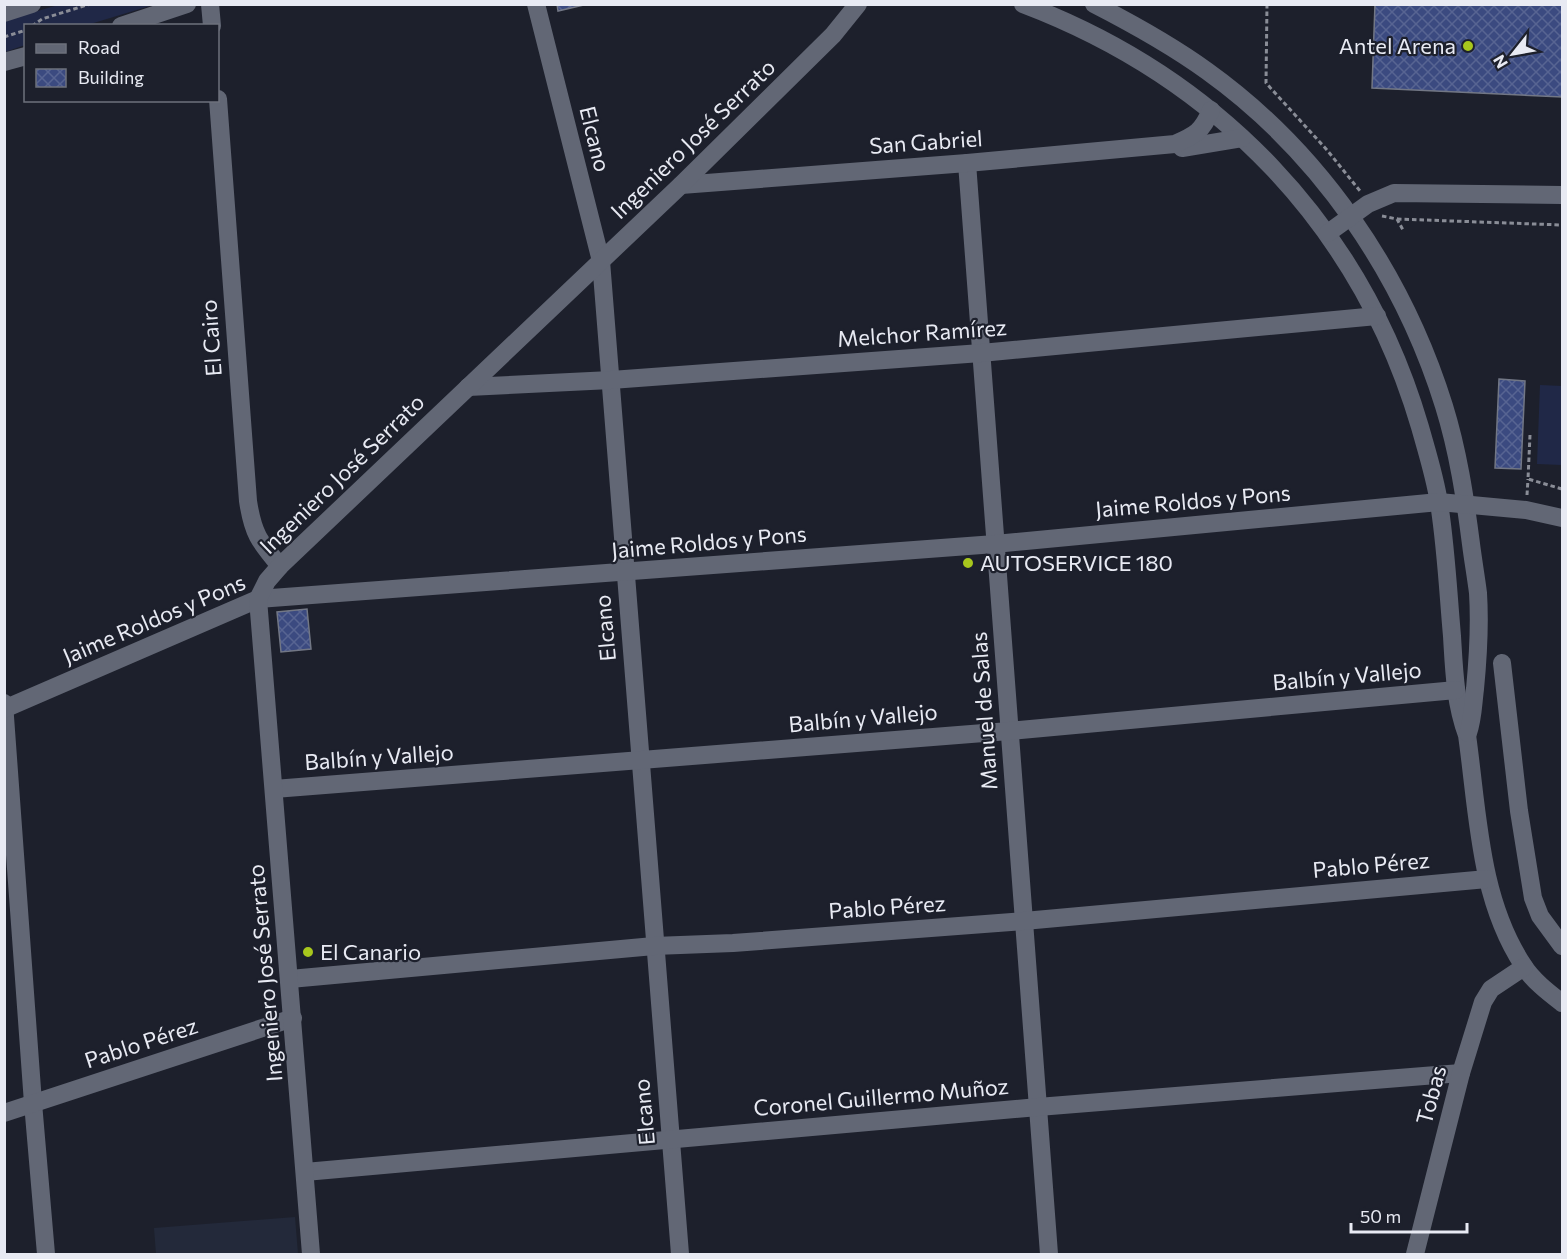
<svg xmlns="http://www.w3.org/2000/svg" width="1567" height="1259" viewBox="0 0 1567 1259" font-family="Commissioner,sans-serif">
  <defs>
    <pattern id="building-cross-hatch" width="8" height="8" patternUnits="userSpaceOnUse" patternTransform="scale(1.5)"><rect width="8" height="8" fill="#3b4a80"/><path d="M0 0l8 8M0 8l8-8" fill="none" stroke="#576492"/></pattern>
  </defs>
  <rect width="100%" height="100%" fill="#1d202c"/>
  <path fill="#23293a" d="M 295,1217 L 298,1254 L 156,1254 L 154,1228 Z"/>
  <g fill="#202847">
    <path d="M 58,5 L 153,5 L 87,25 L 26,26 L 25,45 L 5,52 L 4,21 Z"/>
    <path d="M 1540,385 L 1562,386 L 1562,465 L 1537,464 Z"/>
  </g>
  <g fill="url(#building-cross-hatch)" stroke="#727785" stroke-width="1.5">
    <path d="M 557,4 L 588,4 L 558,11 Z"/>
    <path d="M 1375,4 L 1562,4 L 1562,97 L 1372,88 Z"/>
    <path d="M 1499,379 L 1525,381 L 1521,469 L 1495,468 Z"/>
    <path d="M 307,609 L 311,649 L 281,652 L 277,612 Z"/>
  </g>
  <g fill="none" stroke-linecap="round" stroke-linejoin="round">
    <g stroke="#8a8d97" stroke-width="3" stroke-dasharray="4.5 3" stroke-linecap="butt">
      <path d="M 1267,4 L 1266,83 L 1327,150 L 1360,191"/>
      <path d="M 32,26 L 42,19 L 90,4"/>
      <path d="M 4,37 L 26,30"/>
      <path d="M 1382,216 L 1397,219 L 1403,230"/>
      <path d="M 1397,219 L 1562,225"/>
      <path d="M 1530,435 L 1528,479 L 1562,489"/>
      <path d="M 1527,495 L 1528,479"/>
    </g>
    <g stroke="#626775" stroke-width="18">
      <path d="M 210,4 L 212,26"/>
      <path d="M 536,4 L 601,261 L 680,1254"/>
      <path d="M 1023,4 C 1218,78 1361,226 1420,427 C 1427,452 1435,477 1439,503 C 1446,547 1448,591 1452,636 C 1454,669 1455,703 1467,735 C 1478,813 1479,898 1523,965 C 1532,980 1549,993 1562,1003"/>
      <path d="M 1094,4 C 1133,24 1171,45 1207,71 C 1320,152 1403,274 1444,406 C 1458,451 1465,497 1471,544 C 1473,560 1476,577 1478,593 C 1480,624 1478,658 1475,689 C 1473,704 1473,719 1468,733"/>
      <path d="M 4,13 L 32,4"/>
      <path d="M 121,26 L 187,4"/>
      <path d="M 4,62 L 26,56"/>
      <path d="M 218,99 L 248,501 C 253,534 259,541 280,566"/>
      <path d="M 1182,148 L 1242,138"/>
      <path d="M 967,163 L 1049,1254"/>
      <path d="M 681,185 L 967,163 L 1175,144 C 1195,135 1202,132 1211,110"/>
      <path d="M 1328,233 L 1368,204 L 1394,193 L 1562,195"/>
      <path d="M 468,387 L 611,380 L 981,353 L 1377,316"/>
      <path d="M 1502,663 L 1519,811 L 1533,898 L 1540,916 L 1562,946"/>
      <path d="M 4,703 L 33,1103 L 46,1254"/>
      <path d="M 4,709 L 258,599 L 995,544 L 1439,502 L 1526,510 L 1562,518"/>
      <path d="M 274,789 L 1009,731 L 1456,690"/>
      <path d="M 290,979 L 654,946 L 733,943 L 1024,921 L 1487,879"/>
      <path d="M 4,1113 L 293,1018"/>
      <path d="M 305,1172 L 1038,1107 L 1461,1073"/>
      <path d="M 311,1254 L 258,599 L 267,581 L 280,566 L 681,185 L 833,35 L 858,4"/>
      <path d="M 1415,1254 L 1461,1073 L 1483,1002 L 1491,989 L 1524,967"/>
    </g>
  </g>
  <g fill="#a8c71d" stroke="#1d202c" stroke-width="2">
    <circle cx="1468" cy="46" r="6"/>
    <circle cx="968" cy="563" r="6"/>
    <circle cx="308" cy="952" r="6"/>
  </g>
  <g text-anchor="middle" stroke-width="4.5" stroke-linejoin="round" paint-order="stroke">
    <g font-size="22" fill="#e8eaf3" stroke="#1d202c" text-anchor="start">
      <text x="1456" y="54" text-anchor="end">Antel Arena</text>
      <text x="980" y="571">AUTOSERVICE 180</text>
      <text x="320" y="960">El Canario</text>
    </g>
    <g font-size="22" fill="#e8eaf3" stroke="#1d202c">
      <text transform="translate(595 139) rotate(76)" y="8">Elcano</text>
      <text transform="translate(693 139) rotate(-44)" y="8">Ingeniero José Serrato</text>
      <text transform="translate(926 142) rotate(-4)" y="8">San Gabriel</text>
      <text transform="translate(922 333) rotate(-4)" y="8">Melchor Ramírez</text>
      <text transform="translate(211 338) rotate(-94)" y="8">El Cairo</text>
      <text transform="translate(342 474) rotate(-44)" y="8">Ingeniero José Serrato</text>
      <text transform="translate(1193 501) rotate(-5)" y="8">Jaime Roldos y Pons</text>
      <text transform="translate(709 542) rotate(-5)" y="8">Jaime Roldos y Pons</text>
      <text transform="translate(154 619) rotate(-23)" y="8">Jaime Roldos y Pons</text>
      <text transform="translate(605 628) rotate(-95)" y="8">Elcano</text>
      <text transform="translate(1347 676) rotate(-5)" y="8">Balbín y Vallejo</text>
      <text transform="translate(984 711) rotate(-94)" y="8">Manuel de Salas</text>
      <text transform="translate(863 718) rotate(-5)" y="8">Balbín y Vallejo</text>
      <text transform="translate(379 757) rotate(-4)" y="8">Balbín y Vallejo</text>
      <text transform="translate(1371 865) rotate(-5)" y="8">Pablo Pérez</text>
      <text transform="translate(887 907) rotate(-4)" y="8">Pablo Pérez</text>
      <text transform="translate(265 973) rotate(-95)" y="8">Ingeniero José Serrato</text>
      <text transform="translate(141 1043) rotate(-18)" y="8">Pablo Pérez</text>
      <text transform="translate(1431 1095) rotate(-75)" y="8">Tobas</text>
      <text transform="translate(881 1097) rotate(-5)" y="8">Coronel Guillermo Muñoz</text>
      <text transform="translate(644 1112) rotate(-95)" y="8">Elcano</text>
    </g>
  </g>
  <rect width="1567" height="1259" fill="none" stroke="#e8eaf3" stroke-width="12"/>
  <rect x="24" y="24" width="195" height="78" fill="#1d202c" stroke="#6e717c" stroke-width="1.5"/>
  <rect x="36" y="44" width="30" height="9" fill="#626775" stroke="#6e717c" stroke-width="1.5"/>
  <text x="78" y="54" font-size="18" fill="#e8eaf3">Road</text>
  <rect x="36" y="69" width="30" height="18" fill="url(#building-cross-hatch)" stroke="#6e717c" stroke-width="1.5"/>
  <text x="78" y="84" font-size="18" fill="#e8eaf3">Building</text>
  <g transform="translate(1513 54) rotate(239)" stroke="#1d202c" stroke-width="4.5" paint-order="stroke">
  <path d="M0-4.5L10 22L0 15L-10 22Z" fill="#e8eaf3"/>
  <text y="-9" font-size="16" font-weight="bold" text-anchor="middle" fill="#e8eaf3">N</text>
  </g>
  <path d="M1351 1223v9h116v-9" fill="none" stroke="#e8eaf3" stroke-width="3"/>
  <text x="1360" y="1223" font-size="18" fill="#e8eaf3" stroke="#1d202c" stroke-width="4.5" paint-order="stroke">50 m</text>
</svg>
